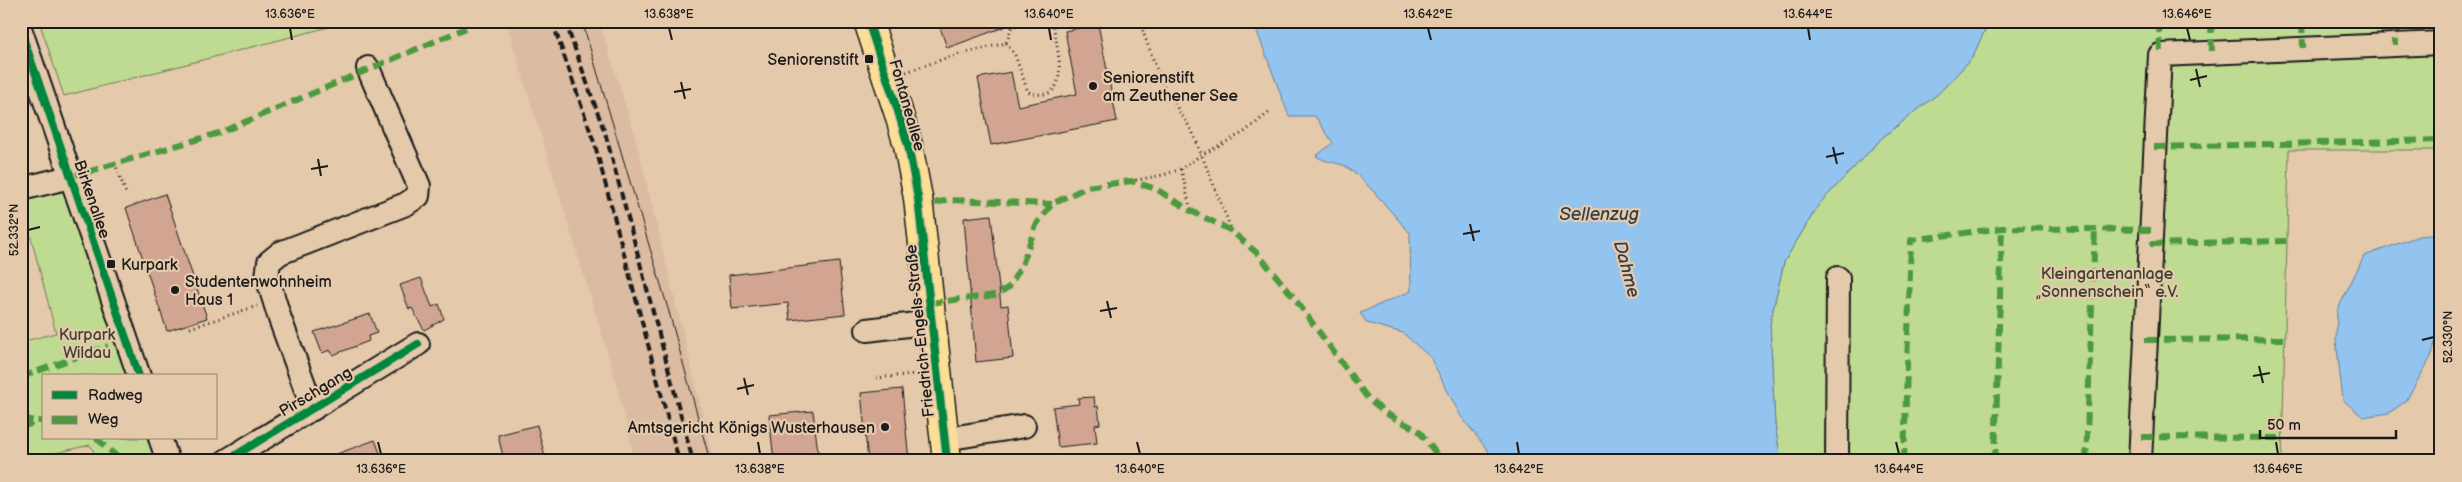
<svg xmlns="http://www.w3.org/2000/svg" width="2462" height="482" viewBox="0 0 2462 482" font-family="'Balsamiq Sans',sans-serif">
  <rect width="100%" height="100%" fill="#e4c9ab"/>
  <filter id="ink" filterUnits="userSpaceOnUse"><feTurbulence type="fractalNoise" baseFrequency=".02" numOctaves="2"/><feDisplacementMap in="SourceGraphic" scale="10" xChannelSelector="R" yChannelSelector="G"/><feConvolveMatrix kernelMatrix="1 2 1 2 8 2 1 2 1" color-interpolation-filters="sRGB"/></filter>
  <g filter="url(#ink)">
    <path fill="#dbbba1" d="M 506,21 L 599,21 L 635,136 L 714,461 L 635,461 L 615,377 Z"/>
    <g fill="#bfda91" stroke="#6e7b56">
      <path d="M 39,21 L 352,21 L 64,96 Z"/>
      <path d="M 1989,21 L 2441,21 L 2441,150 L 2289,150 L 2282,461 L 1781,461 L 1775,425 L 1770,323 L 1784,262 L 1819,204 L 1883,137 L 1939,93 L 1972,58 Z"/>
      <path d="M 68,187 L 133,376 L 44,376 L 44,438 L 155,438 L 163,461 L 99,461 L 90,445 L 21,461 L 21,342 L 56,333 L 21,199 Z"/>
    </g>
    <g fill="#93c4ef" stroke="#63819b">
      <path d="M 1253,21 L 1989,21 L 1972,58 L 1939,93 L 1883,137 L 1819,204 L 1784,262 L 1770,323 L 1775,425 L 1781,461 L 1496,461 L 1460,415 L 1430,357 L 1403,333 L 1367,323 L 1360,313 L 1411,291 L 1410,233 C 1392,214 1366,179 1345,166 C 1337,162 1327,163 1316,156 L 1333,143 L 1315,116 L 1289,116 Z"/>
      <path d="M 2441,234 L 2441,322 L 2431,357 L 2406,401 L 2389,413 L 2363,417 L 2343,400 L 2336,340 L 2337,311 L 2364,256 L 2419,236 Z"/>
    </g>
    <g fill="#d2a592" stroke="#1c1c1c">
      <path d="M 938,21 L 1015,21 L 1015,23 L 947,48 Z"/>
      <path d="M 1098,24 L 1117,121 L 991,145 L 978,78 L 1011,72 L 1018,106 L 1077,94 L 1065,31 Z"/>
      <path d="M 165,194 L 207,318 L 167,331 L 126,208 Z"/>
      <path d="M 991,215 L 1001,306 L 1008,305 L 1013,358 L 976,362 L 964,218 Z"/>
      <path d="M 839,262 L 845,314 L 790,320 L 788,303 L 732,309 L 729,275 Z"/>
      <path d="M 421,278 L 432,307 L 439,304 L 444,319 L 424,330 L 412,308 L 409,309 L 400,285 Z"/>
      <path d="M 370,314 L 377,333 L 368,336 L 369,341 L 333,355 L 330,350 L 322,353 L 314,332 Z"/>
      <path d="M 902,389 L 909,461 L 868,461 L 861,393 Z"/>
      <path d="M 1094,397 L 1095,407 L 1098,406 L 1100,424 L 1095,425 L 1097,443 L 1058,447 L 1053,407 L 1079,404 L 1078,398 Z"/>
      <path d="M 813,411 L 819,461 L 774,461 L 769,415 Z"/>
      <path d="M 537,425 L 546,461 L 504,461 L 498,435 Z"/>
      <path d="M 375,440 L 383,461 L 323,461 L 323,459 Z"/>
    </g>
    <g fill="none" stroke-linecap="round" stroke-linejoin="round">
      <defs>
        <g id="minor">
          <path d="M 21,31 L 139,376"/>
          <path d="M 21,189 L 70,177"/>
          <path d="M 867,330 L 932,322"/>
          <path d="M 313,409 L 280,319 L 267,277 L 269,262 L 280,253 L 406,204 L 418,196 L 419,186 L 368,68"/>
          <path d="M 160,438 L 168,461"/>
          <path d="M 945,439 L 1024,426"/>
          <path d="M 226,461 L 418,344"/>
          <path d="M 1837,461 L 1838,278"/>
          <path d="M 2140,461 L 2160,55 L 2441,43"/>
        </g>
        <path id="major" d="M 868,21 L 898,111 L 908,145 L 918,198 L 947,461"/>
      </defs>
      <use href="#minor" stroke="#1c1c1c" stroke-width="26"/>
      <use href="#major" stroke="#1c1c1c" stroke-width="31"/>
      <g stroke="#1c1c1c" stroke-width="3" stroke-dasharray="1 4" stroke-linecap="butt">
        <path d="M 1039,21 L 1053,24 L 1059,21"/>
        <path d="M 1139,21 L 1163,86 L 1192,131 L 1232,231"/>
        <path d="M 1006,43 L 1015,55 L 1028,92 C 1074,107 1057,47 1053,24"/>
        <path d="M 906,72 L 952,56 L 1006,43 L 1012,27 L 1028,21"/>
        <path d="M 115,163 L 127,196"/>
        <path d="M 1181,169 L 1191,211"/>
        <path d="M 1131,181 L 1163,175 L 1181,169 L 1201,155 L 1243,133 L 1271,111"/>
        <path d="M 190,328 L 257,306"/>
        <path d="M 876,378 L 915,374"/>
      </g>
      <use href="#minor" stroke="#e4c9ab" stroke-width="22"/>
      <use href="#major" stroke="#fcde96" stroke-width="28"/>
      <path stroke="#1c1c1c" stroke-width="1" d="M 582,21 L 669,312 L 710,461"/>
      <g stroke="#1c1c1c" stroke-width="4" stroke-dasharray="8 4" stroke-linecap="butt">
        <path d="M 552,21 L 595,145 L 679,461"/>
        <path d="M 565,21 L 606,136 L 693,461"/>
      </g>
      <g stroke="#4c9a3e" stroke-width="6" stroke-dasharray="12 6" stroke-linecap="butt">
        <path d="M 2159,21 L 2160,55"/>
        <path d="M 2211,21 L 2212,52"/>
        <path d="M 2302,21 L 2303,48"/>
        <path d="M 2394,21 L 2395,45"/>
        <path d="M 2154,147 L 2441,140"/>
        <path d="M 70,177 L 219,133 L 466,28"/>
        <path d="M 935,203 L 949,200 L 1052,204"/>
        <path d="M 2150,244 L 2286,241"/>
        <path d="M 930,303 L 995,295 L 1009,287 L 1022,265 L 1036,225 L 1052,204 L 1087,187 L 1131,181 L 1156,189 L 1191,211 L 1230,230 L 1257,253 L 1292,295 L 1366,396 L 1385,413 L 1419,431 L 1442,461"/>
        <path d="M 2145,340 L 2283,339"/>
        <path d="M 21,377 L 108,346"/>
        <path d="M 21,418 L 36,421"/>
        <path d="M 21,428 L 36,421 L 44,421"/>
        <path d="M 2141,437 L 2281,438"/>
        <path d="M 96,438 L 122,461"/>
        <path d="M 1904,461 L 1911,240 L 2002,228 L 2151,230"/>
        <path d="M 1995,461 L 2002,228"/>
        <path d="M 2086,461 L 2095,228"/>
      </g>
      <defs>
        <g id="cycleway">
          <path d="M 868,21 L 898,111 L 908,145 L 918,198 L 947,461"/>
          <path d="M 21,31 L 139,376"/>
          <path d="M 226,461 L 418,344"/>
        </g>
      </defs>
      <use href="#cycleway" stroke="#e4c9ab" stroke-width="11"/>
      <use href="#cycleway" stroke="#00873e" stroke-width="8"/>
    </g>
  </g>
  <path fill="none" stroke="#1c1c1c" stroke-width="2" d="M 290,28 L 292,40M 669,28 L 672,40M 1049,28 L 1051,40M 1428,28 L 1431,40M 1808,28 L 1810,40M 2187,28 L 2190,40M 2196,69 L 2200,87M 2190,80 L 2207,76M 681,82 L 685,99M 674,92 L 691,89M 1833,147 L 1837,164M 1826,157 L 1844,153M 318,159 L 321,176M 311,169 L 328,166M 1470,224 L 1474,241M 28,230 L 40,227M 1463,234 L 1480,231M 1107,301 L 1111,318M 1100,311 L 1117,308M 2422,340 L 2434,337M 2259,366 L 2263,383M 2253,376 L 2270,373M 744,378 L 748,395M 737,389 L 754,385M 378,442 L 381,454M 758,442 L 760,454M 1137,442 L 1140,454M 1517,442 L 1519,454M 1896,442 L 1899,454M 2276,442 L 2278,454"/>
  <g fill="#1c1c1c" stroke="#e4c9ab" stroke-width="2">
    <rect x="864" y="54" width="10" height="10" rx="2.5"/>
    <circle cx="1093" cy="86" r="5"/>
    <rect x="106" y="259" width="10" height="10" rx="2.5"/>
    <circle cx="175" cy="290" r="5"/>
    <circle cx="885" cy="427" r="5"/>
  </g>
  <g text-anchor="middle" stroke-width="4.5" stroke-linejoin="round" paint-order="stroke">
    <g font-size="16" fill="#1c1c1c" stroke="#e4c9ab" text-anchor="start">
      <text x="859" y="65" text-anchor="end">Seniorenstift</text>
      <text x="1103" y="83">Seniorenstift<tspan x="1103" dy="18">am Zeuthener See</tspan></text>
      <text x="121" y="270">Kurpark</text>
      <text x="185" y="287">Studentenwohnheim<tspan x="185" dy="18">Haus 1</tspan></text>
      <text x="875" y="433" text-anchor="end">Amtsgericht Königs Wusterhausen</text>
    </g>
    <g font-size="16" fill="#1c1c1c" stroke="#e4c9ab">
      <text transform="translate(908 105) rotate(74)" y="6">Fontaneallee</text>
      <text transform="translate(93 199) rotate(71)" y="6">Birkenallee</text>
      <text transform="translate(919 331) rotate(-96)" y="6">Friedrich-Engels-Straße</text>
      <text transform="translate(315 391) rotate(-31)" y="6">Pirschgang</text>
    </g>
    <g font-size="16" fill="#3d4233" stroke="#e4c9ab">
      <text x="2107" y="279">Kleingartenanlage<tspan x="2107" dy="18">„Sonnenschein“ e.V.</tspan></text>
      <text x="87" y="340">Kurpark<tspan x="87" dy="18">Wildau</tspan></text>
    </g>
    <g font-size="18" font-style="italic" fill="#343e46" stroke="#e4c9ab">
      <text x="1599" y="220">Sellenzug</text>
      <text transform="translate(1627 269) rotate(75)" y="6">Dahme</text>
    </g>
  </g>
  <rect width="2462" height="482" fill="none" stroke="#e4c9ab" stroke-width="55"/>
  <rect x="42" y="374" width="175" height="65" fill="#e4c9ab" stroke="#948472"/>
  <rect x="52" y="391" width="25" height="8" fill="#00873e" stroke="#948472"/>
  <text x="88" y="400" font-size="15" fill="#1c1c1c">Radweg</text>
  <rect x="52" y="416" width="25" height="8" fill="#4c9a3e" stroke="#948472"/>
  <text x="88" y="424" font-size="15" fill="#1c1c1c">Weg</text>
  <path d="M2260 430v8h136v-8" fill="none" stroke="#1c1c1c" stroke-width="2.5"/>
  <text x="2267" y="430" font-size="15" fill="#1c1c1c" stroke="#e4c9ab" stroke-width="4" paint-order="stroke">50 m</text>
  <rect x="28" y="28" width="2406" height="426" fill="none" stroke="#1c1c1c" stroke-width="2"/>
  <g font-size="12" text-anchor="middle" fill="#1c1c1c">
    <text x="290" y="18">13.636°E</text>
    <text x="669" y="18">13.638°E</text>
    <text x="1049" y="18">13.640°E</text>
    <text x="1428" y="18">13.642°E</text>
    <text x="1808" y="18">13.644°E</text>
    <text x="2187" y="18">13.646°E</text>
    <text transform="translate(14 230) rotate(-90)" y="4">52.332°N</text>
    <text transform="translate(2448 337) rotate(-90)" y="4">52.330°N</text>
    <text x="381" y="473">13.636°E</text>
    <text x="760" y="473">13.638°E</text>
    <text x="1140" y="473">13.640°E</text>
    <text x="1519" y="473">13.642°E</text>
    <text x="1899" y="473">13.644°E</text>
    <text x="2278" y="473">13.646°E</text>
  </g>
</svg>
